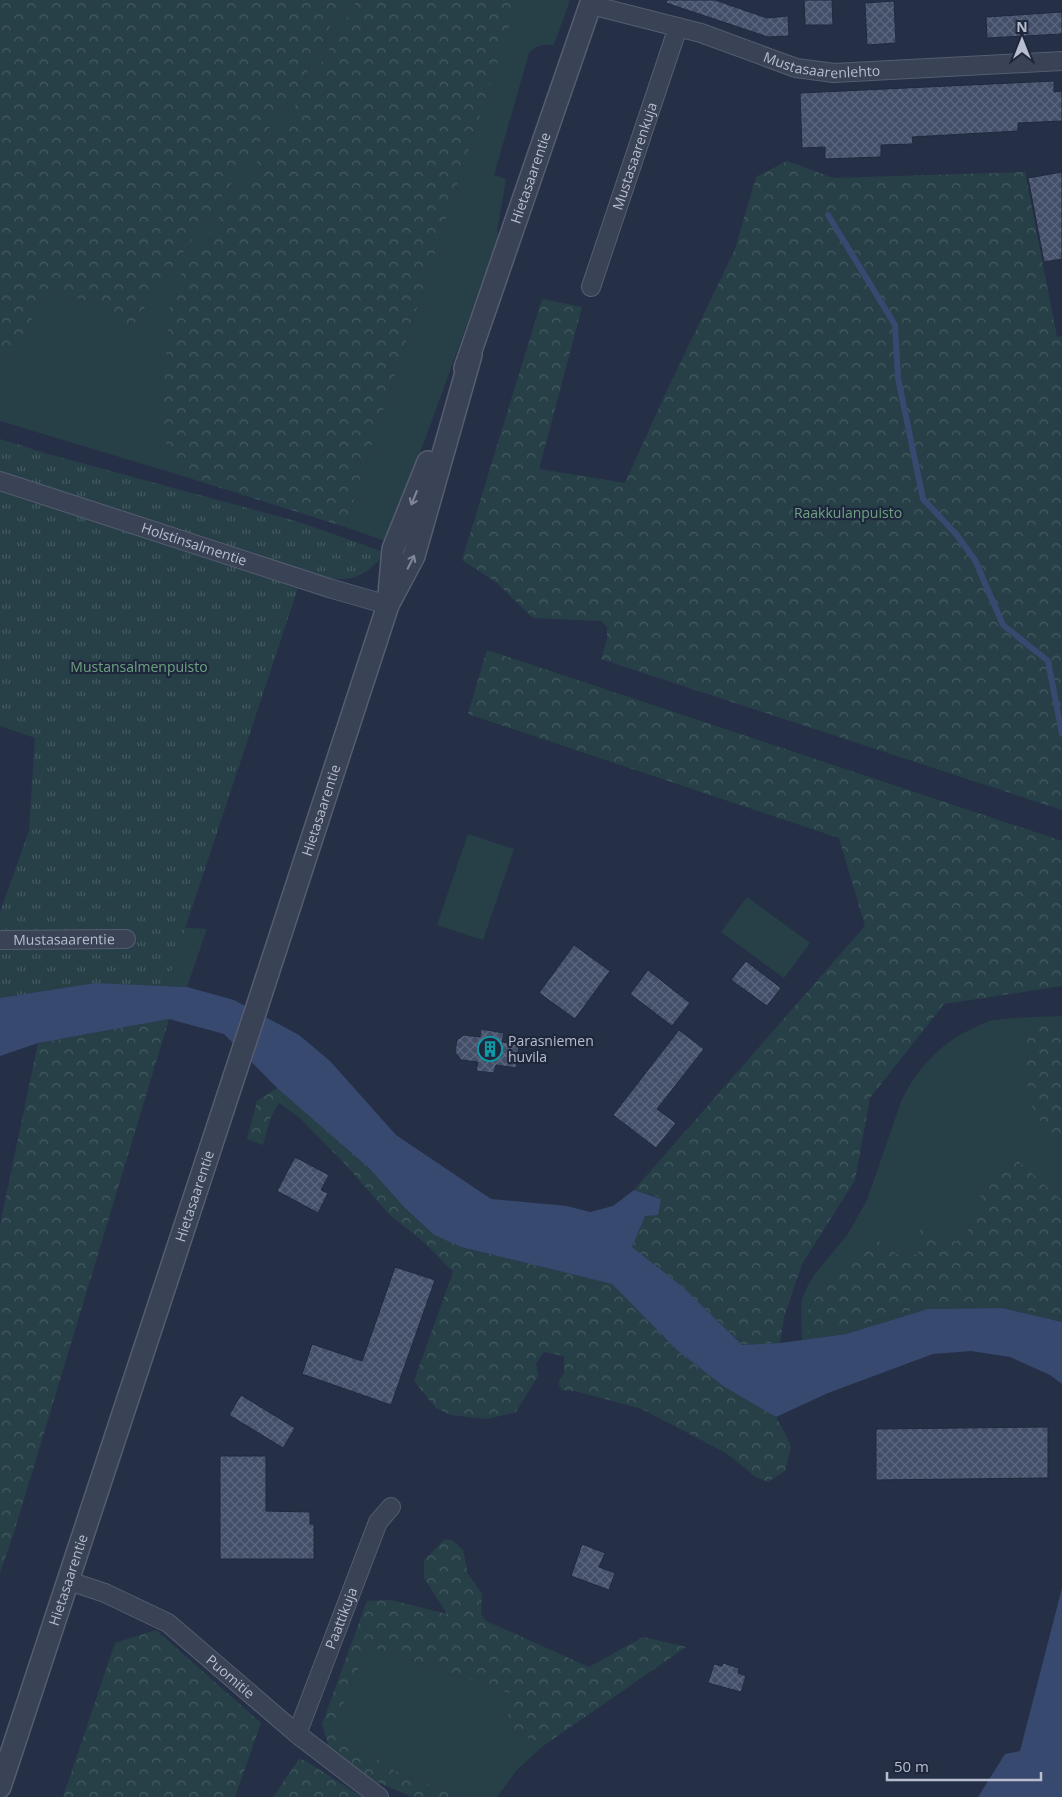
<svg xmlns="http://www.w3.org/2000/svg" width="1062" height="1797" viewBox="0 0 1062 1797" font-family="'Open Sans',sans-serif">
  <defs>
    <pattern id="forest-crowns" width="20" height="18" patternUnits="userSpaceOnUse" patternTransform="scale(1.25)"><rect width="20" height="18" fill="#274048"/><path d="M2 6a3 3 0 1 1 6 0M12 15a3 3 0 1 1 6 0" fill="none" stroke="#445a61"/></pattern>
    <pattern id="park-tufts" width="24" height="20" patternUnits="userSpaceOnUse" patternTransform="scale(1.25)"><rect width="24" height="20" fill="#274048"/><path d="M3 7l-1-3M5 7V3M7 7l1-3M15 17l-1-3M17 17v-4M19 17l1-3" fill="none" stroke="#445a61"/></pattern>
    <pattern id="building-cross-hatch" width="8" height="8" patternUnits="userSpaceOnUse" patternTransform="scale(1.25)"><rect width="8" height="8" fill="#434f69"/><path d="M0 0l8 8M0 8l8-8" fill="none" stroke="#5c677d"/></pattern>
  </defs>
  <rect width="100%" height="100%" fill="#253047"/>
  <g fill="#274048">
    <path d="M 344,0 L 357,0 L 311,82 L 169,460 L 186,477 L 0,421 L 0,354 L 5,358 L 23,350 L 36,305 L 58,294 L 92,302 L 131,330 L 148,302 L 163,282 L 304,78 Z"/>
    <path d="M 518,0 L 570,0 L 554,45 C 543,44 537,45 529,53 L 494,175 L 506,179 L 497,232 L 499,235 L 388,542 L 345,527 Z"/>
    <path d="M 468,834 L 514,849 L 483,940 L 437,925 Z"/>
    <path d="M 747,897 L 810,943 L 784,978 L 721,932 Z"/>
    <path d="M 162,926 L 207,929 L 187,987 L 95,983 L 0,998 Z"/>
    <path d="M 1062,1016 L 1062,1024 L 1026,1027 L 1034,1112 L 1062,1150 L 1062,1200 L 1018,1162 L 991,1169 L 965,1238 L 948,1243 L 918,1232 L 919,1254 L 898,1255 L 879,1241 L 827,1280 L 808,1309 L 808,1331 L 845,1329 L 928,1306 L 1002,1306 L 1062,1317 L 1062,1322 L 1002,1308 L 928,1309 L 846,1334 L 802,1340 L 801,1310 L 802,1299 L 806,1289 L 814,1275 L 848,1234 L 867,1200 L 901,1102 C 916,1068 944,1040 978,1026 C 983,1024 988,1021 993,1020 C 1015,1017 1039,1017 1062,1016 Z"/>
    <path d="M 368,1646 L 512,1694 L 506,1727 L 543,1746 L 516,1771 L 497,1797 L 460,1797 L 395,1771 L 337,1732 L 335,1724 Z"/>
  </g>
  <g fill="url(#forest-crowns)">
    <path d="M 0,0 L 344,0 L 304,78 L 163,282 L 148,302 L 131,330 L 92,302 L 58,294 L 36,305 L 23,350 L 4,358 L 0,354 Z"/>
    <path d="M 357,0 L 518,0 L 345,527 L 186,477 L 169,460 L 162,413 L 170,305 L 175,283 L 311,82 Z"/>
    <path d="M 787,161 L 833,178 L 1025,172 L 1057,337 L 1062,336 L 1062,810 L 601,659 L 607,640 L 607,627 L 601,621 L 533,618 L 497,583 L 462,560 L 542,299 L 582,307 L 539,469 L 625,483 L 664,397 L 735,249 L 756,177 Z"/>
    <path d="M 487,650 L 1062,841 L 1062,986 L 944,1004 L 870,1098 L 855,1180 L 802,1264 L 784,1317 L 780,1343 L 742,1345 L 684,1288 L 631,1247 L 645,1216 L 661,1198 L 634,1190 L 865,926 L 839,838 L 468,714 Z"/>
    <path d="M 169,1019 L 14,1532 L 0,1573 L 0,1225 L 38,1043 Z"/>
    <path d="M 1062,1024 L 1062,1150 L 1034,1112 L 1028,1094 L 1026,1026 Z"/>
    <path d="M 277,1088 L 370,1169 L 404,1207 L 434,1235 L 461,1247 L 612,1284 L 677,1350 L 723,1386 L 776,1417 L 786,1435 L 791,1447 L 785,1471 L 768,1482 L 756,1477 L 726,1453 L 642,1409 L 575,1391 L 562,1390 L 558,1383 L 564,1373 L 564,1356 L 544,1352 L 536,1363 L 538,1376 L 516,1412 L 487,1419 L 451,1415 L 436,1408 L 414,1381 L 453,1272 L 426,1244 L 389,1214 L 345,1164 L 299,1117 L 279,1103 L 270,1119 L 263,1145 L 247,1139 L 257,1101 Z"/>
    <path d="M 1018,1161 L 1062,1200 L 1062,1317 L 1002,1306 L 928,1306 L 845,1329 L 808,1332 L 808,1310 L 827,1280 L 859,1249 L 879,1241 L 898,1255 L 918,1254 L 918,1232 L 927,1224 L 948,1243 L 965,1238 L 991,1169 Z"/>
    <path d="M 445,1539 L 453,1541 L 463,1550 L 468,1574 L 482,1594 L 481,1614 L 486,1621 L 589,1667 L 643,1637 L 686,1647 L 543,1746 L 506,1727 L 512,1694 L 368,1646 L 335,1724 L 337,1732 L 395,1771 L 460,1797 L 412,1797 L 370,1779 L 329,1747 L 322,1724 L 367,1601 L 391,1600 L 447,1614 L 424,1578 L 424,1560 Z"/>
    <path d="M 156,1630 L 261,1723 L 235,1797 L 63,1797 L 115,1643 Z"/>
    <path d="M 299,1759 L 306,1761 L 362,1797 L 273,1797 Z"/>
  </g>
  <g fill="url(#park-tufts)">
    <path d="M 0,439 L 48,454 L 299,522 L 384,552 C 378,565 361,577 347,579 C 341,580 333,578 327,578 L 0,471 Z"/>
    <path d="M 0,491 L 298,588 L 166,986 L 95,983 L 0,998 L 0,912 L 29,831 L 35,738 L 0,726 Z"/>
  </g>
  <g fill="#37496f">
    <path d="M 95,983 L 187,987 L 234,1000 L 299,1035 L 330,1061 L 396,1135 L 491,1199 L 567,1206 L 590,1212 L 613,1206 L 634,1190 L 661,1199 L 658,1215 L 645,1216 L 632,1247 L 684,1288 L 742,1345 L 780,1343 L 846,1334 L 928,1309 L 1002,1308 L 1062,1322 L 1062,1384 L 1050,1375 L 1010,1357 L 971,1351 L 933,1354 L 828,1393 L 776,1417 L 723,1386 L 677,1350 L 612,1284 L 461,1247 L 434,1235 L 404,1207 L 370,1169 L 277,1088 L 224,1034 L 169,1019 L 38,1043 L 0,1056 L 0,998 Z"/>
    <path d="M 1062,1588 L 1062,1797 L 978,1797 L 1005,1754 L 1020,1751 Z"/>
  </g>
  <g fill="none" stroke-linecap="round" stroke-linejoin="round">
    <path stroke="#37496f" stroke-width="6" d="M 828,215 L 895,325 L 898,378 L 923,499 L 956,534 L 975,560 L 1003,625 L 1048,661 L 1062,734"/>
  </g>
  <g fill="url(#building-cross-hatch)" stroke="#20293e">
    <path d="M 667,0 L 715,0 L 767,18 L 788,16 L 789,36 L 768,37 L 666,3 Z"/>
    <path d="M 804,0 L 832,0 L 833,25 L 805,25 Z"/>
    <path d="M 894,1 L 896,43 L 867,45 L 865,3 Z"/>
    <path d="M 1062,12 L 1062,34 L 987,38 L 986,17 Z"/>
    <path d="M 1054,81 L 1054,92 L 1062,91 L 1062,121 L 1018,123 L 1018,131 L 912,137 L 913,144 L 881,145 L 881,157 L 825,159 L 825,147 L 802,148 L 800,93 Z"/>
    <path d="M 1062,172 L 1062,259 L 1044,262 L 1028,178 Z"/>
    <path d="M 574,945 L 610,971 L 575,1019 L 539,993 Z"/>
    <path d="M 746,961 L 781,988 L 767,1006 L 731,980 Z"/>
    <path d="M 648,970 L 690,1003 L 672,1026 L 630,994 Z"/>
    <path d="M 481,1029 L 504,1033 L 502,1042 L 519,1045 L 516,1068 L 496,1065 L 494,1073 L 476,1071 L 478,1062 L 461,1060 L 455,1052 L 457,1040 L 464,1035 L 480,1037 Z"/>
    <path d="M 679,1030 L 704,1049 L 657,1109 L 676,1123 L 656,1148 L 613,1115 Z"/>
    <path d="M 295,1157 L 329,1175 L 321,1190 L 328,1193 L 318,1213 L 277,1191 Z"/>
    <path d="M 395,1267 L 435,1280 L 391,1405 L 302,1374 L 312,1344 L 362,1361 Z"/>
    <path d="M 241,1395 L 295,1428 L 283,1448 L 229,1415 Z"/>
    <path d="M 1048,1427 L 1048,1478 L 876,1480 L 876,1429 Z"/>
    <path d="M 220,1456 L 266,1456 L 266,1511 L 310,1512 L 310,1524 L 314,1524 L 314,1559 L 220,1559 Z"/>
    <path d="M 582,1544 L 605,1553 L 599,1567 L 615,1573 L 609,1590 L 571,1576 Z"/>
    <path d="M 723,1663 L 739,1668 L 738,1673 L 746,1676 L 741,1692 L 708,1683 L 714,1664 L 722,1666 Z"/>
  </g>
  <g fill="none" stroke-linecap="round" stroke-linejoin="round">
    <defs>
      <g id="minor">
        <path id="s1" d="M 591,5 L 701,33 L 796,68 L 834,73 L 1062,61"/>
        <path id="s2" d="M 591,287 L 678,27"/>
        <path id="s3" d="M 0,481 L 329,588 L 388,605"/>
        <path id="s4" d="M 0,940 L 126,939"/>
        <path id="s5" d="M 69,1581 L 105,1593 L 168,1623 L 297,1734 L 379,1797"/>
        <path id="s6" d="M 297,1734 L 378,1522 L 391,1507"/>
      </g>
      <g id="tertiary">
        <path id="s7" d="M 465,368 L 592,0"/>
        <path d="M 389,594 L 393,549 L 428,462"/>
        <path id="s8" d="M 0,1787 L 256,1010 L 388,605 L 414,556 L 471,355"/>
      </g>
    </defs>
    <use href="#minor" stroke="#555d70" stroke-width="20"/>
    <use href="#tertiary" stroke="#555d70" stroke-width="24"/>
    <use href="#minor" stroke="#3a4256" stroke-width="18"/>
    <use href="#tertiary" stroke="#3a4256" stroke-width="21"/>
  </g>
  <defs><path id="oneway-shaft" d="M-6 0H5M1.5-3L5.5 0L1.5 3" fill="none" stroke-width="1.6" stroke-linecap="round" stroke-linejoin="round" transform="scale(1.25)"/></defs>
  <g stroke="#7f8699">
    <use href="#oneway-shaft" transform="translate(414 498) rotate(112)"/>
    <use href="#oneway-shaft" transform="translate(411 562) rotate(-63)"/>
  </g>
  <defs>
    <symbol id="building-ring" viewBox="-11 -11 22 22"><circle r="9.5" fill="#1e273c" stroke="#0f9aa8" stroke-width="1.5"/><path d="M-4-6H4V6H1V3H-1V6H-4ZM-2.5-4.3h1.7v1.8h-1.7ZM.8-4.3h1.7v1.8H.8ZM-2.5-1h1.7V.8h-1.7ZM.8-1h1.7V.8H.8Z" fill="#0f9aa8"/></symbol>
  </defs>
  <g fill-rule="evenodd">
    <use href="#building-ring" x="476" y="1035" width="28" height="28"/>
  </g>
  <g text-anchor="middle" stroke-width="4.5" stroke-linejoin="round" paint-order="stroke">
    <g font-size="14" fill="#b8becf" stroke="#1e273c">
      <text dy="5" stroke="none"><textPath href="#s1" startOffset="240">Mustasaarenlehto</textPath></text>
      <text dy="5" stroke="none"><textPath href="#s2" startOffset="138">Mustasaarenkuja</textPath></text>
      <text dy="5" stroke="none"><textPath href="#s7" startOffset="201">Hietasaarentie</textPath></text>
      <text dy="5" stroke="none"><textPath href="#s3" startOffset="204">Holstinsalmentie</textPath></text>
      <text dy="5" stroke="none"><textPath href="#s8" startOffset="1028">Hietasaarentie</textPath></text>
      <text dy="5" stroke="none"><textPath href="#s4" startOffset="64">Mustasaarentie</textPath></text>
      <text dy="5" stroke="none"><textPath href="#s8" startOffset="622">Hietasaarentie</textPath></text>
      <text dy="5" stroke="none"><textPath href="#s8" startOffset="218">Hietasaarentie</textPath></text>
      <text dy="5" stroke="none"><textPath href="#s6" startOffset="124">Paattikuja</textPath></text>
      <text dy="5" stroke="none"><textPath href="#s5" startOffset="190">Puomitie</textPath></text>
    </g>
    <g font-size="14" fill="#6da27f" stroke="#1e273c">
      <text x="848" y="518">Raakkulanpuisto</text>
      <text x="139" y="672">Mustansalmenpuisto</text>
    </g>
    <g font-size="14" fill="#b8becf" stroke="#1e273c" text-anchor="start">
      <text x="508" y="1046">Parasniemen<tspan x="508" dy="16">huvila</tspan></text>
    </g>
  </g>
  <g transform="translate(1022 40)" stroke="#1e273c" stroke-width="4" paint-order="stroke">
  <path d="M0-4L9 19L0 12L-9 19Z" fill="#b8becf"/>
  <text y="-8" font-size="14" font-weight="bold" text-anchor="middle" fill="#b8becf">N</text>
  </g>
  <path d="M887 1772v8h154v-8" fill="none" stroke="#b8becf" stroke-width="2.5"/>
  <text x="894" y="1772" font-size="15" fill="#b8becf" stroke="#1e273c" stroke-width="4" paint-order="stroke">50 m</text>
</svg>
